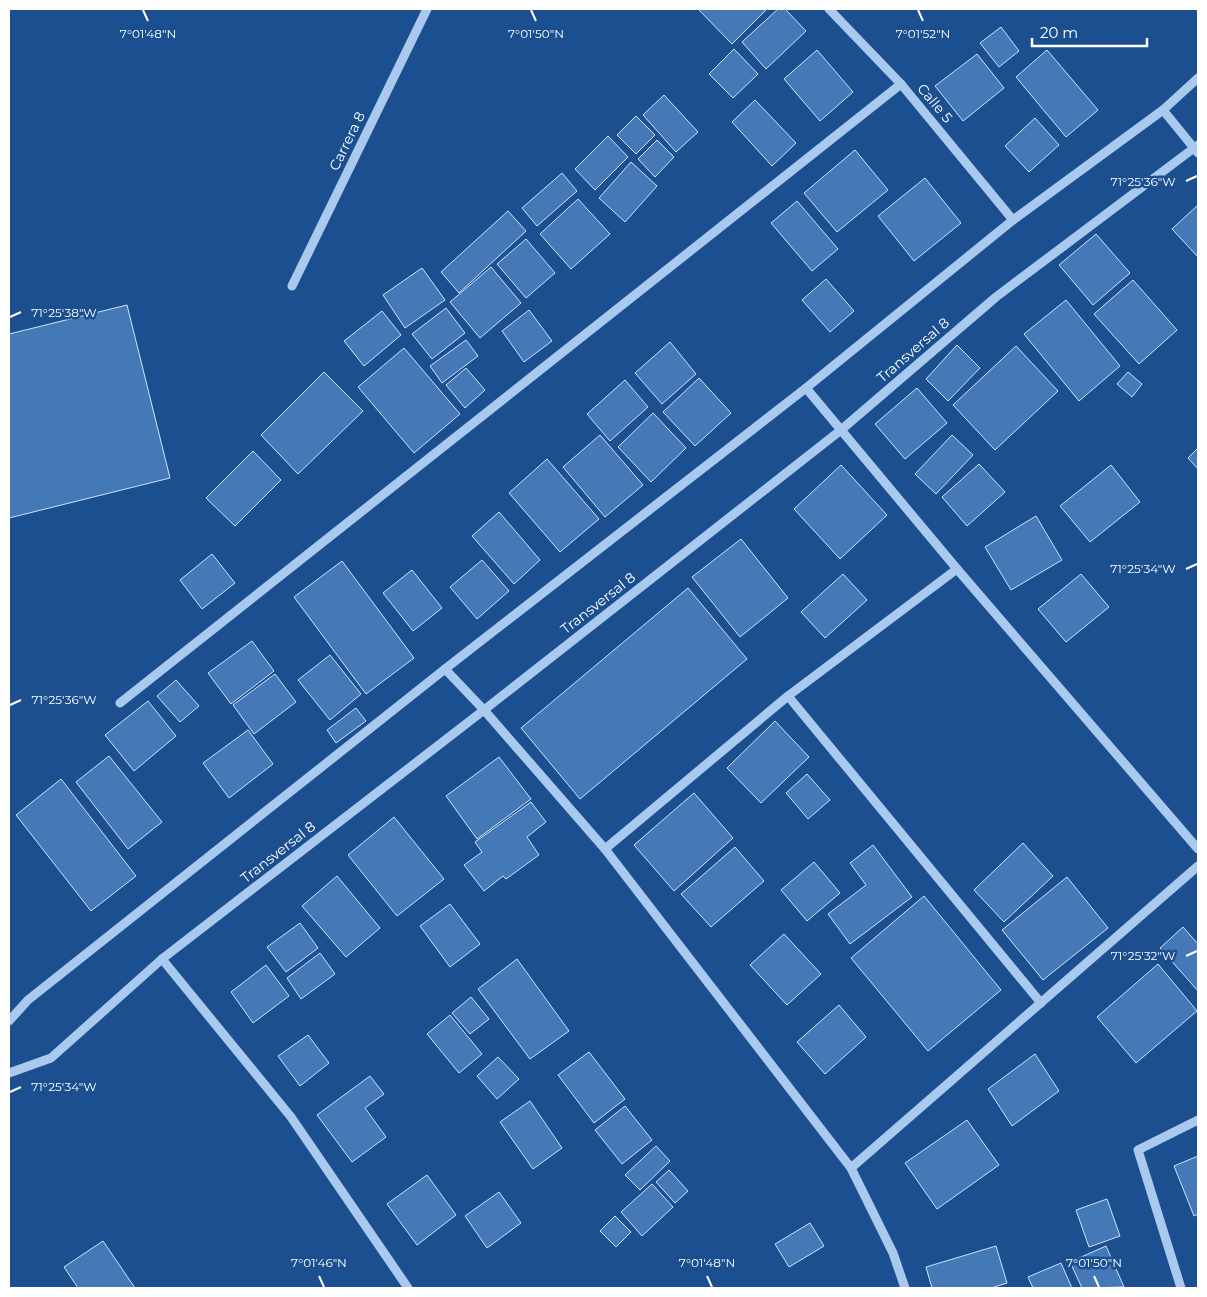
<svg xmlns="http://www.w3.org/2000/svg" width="1207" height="1297" viewBox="0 0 1207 1297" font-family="Montserrat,sans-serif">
  <rect width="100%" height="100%" fill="#1b4f8f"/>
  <g fill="#4478b7" stroke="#cfe3fa">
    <path d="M 698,9 L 767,9 L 732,44 Z"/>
    <path d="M 778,9 L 785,9 L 806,31 L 766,69 L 742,42 Z"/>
    <path d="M 1001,27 L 1019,51 L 999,67 L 980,43 Z"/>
    <path d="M 734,49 L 758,74 L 733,98 L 709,74 Z"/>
    <path d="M 817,50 L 853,92 L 820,121 L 784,79 Z"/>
    <path d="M 1047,50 L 1098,110 L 1066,137 L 1016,77 Z"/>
    <path d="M 977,54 L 1004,88 L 963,121 L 935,86 Z"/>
    <path d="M 664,95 L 698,132 L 676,152 L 643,115 Z"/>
    <path d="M 755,100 L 796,143 L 772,166 L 732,122 Z"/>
    <path d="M 636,116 L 655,135 L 636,154 L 617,135 Z"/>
    <path d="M 1035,118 L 1059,145 L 1029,172 L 1005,146 Z"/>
    <path d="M 608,136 L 628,157 L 595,190 L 575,169 Z"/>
    <path d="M 657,140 L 674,157 L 655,177 L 638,159 Z"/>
    <path d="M 855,150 L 888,190 L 837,232 L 804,193 Z"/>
    <path d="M 631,162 L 657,186 L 625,222 L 599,198 Z"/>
    <path d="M 562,173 L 577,191 L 537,226 L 522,208 Z"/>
    <path d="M 925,178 L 961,223 L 914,261 L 878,216 Z"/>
    <path d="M 578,199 L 610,234 L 571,269 L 540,234 Z"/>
    <path d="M 797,201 L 838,249 L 812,271 L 771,223 Z"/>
    <path d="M 1198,205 L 1198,257 L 1172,229 Z"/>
    <path d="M 508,211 L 526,231 L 459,293 L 441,272 Z"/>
    <path d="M 1096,234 L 1130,273 L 1093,305 L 1059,265 Z"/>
    <path d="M 526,239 L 555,273 L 526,298 L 497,264 Z"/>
    <path d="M 491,267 L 521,303 L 480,338 L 450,302 Z"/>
    <path d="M 422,268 L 445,300 L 405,328 L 383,295 Z"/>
    <path d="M 826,279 L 854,311 L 830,332 L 802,300 Z"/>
    <path d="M 1133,280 L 1177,330 L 1139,364 L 1094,314 Z"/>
    <path d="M 1066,300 L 1120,366 L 1079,401 L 1024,334 Z"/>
    <path d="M 127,305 L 170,478 L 9,518 L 9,334 Z"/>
    <path d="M 446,308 L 465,333 L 432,359 L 412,334 Z"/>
    <path d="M 529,310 L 552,341 L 524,362 L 502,331 Z"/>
    <path d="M 382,311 L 401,335 L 364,366 L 344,341 Z"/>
    <path d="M 466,340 L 478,356 L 442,383 L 430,366 Z"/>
    <path d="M 670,342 L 696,374 L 662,404 L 635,373 Z"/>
    <path d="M 957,345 L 980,368 L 948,401 L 926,379 Z"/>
    <path d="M 1016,346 L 1058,391 L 995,450 L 953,405 Z"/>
    <path d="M 404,348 L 460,414 L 414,453 L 358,387 Z"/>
    <path d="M 466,368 L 485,390 L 465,408 L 446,385 Z"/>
    <path d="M 324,372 L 363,411 L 298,474 L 261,435 Z"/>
    <path d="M 1128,372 L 1142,384 L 1132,397 L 1117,384 Z"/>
    <path d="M 699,378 L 731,413 L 695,446 L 663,412 Z"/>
    <path d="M 625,380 L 648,407 L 610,441 L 587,414 Z"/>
    <path d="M 917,388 L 947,423 L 905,459 L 875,424 Z"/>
    <path d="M 653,413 L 686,448 L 651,482 L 618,447 Z"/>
    <path d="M 600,435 L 643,485 L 605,517 L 563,467 Z"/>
    <path d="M 952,435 L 973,455 L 936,494 L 915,474 Z"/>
    <path d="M 1198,448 L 1198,469 L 1188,458 Z"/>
    <path d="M 253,451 L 281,480 L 235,526 L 206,498 Z"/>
    <path d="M 547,459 L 599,519 L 560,552 L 509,493 Z"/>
    <path d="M 979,464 L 1005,492 L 967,526 L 942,497 Z"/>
    <path d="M 841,465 L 887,515 L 840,559 L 794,509 Z"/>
    <path d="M 1111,465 L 1140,502 L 1090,542 L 1060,506 Z"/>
    <path d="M 499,512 L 540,560 L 514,584 L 472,536 Z"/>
    <path d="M 1036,516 L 1062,560 L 1011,590 L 985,547 Z"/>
    <path d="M 741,539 L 788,598 L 740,637 L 692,577 Z"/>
    <path d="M 212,554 L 235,583 L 202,609 L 180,580 Z"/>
    <path d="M 482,560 L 509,591 L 477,619 L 450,587 Z"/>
    <path d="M 342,561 L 414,658 L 366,694 L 294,597 Z"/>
    <path d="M 412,570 L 442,608 L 413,631 L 383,593 Z"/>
    <path d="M 843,574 L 867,600 L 825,638 L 801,612 Z"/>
    <path d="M 1081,574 L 1109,607 L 1066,642 L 1038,609 Z"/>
    <path d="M 688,588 L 747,659 L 580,799 L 521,728 Z"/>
    <path d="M 252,641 L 274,671 L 231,704 L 208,673 Z"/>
    <path d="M 330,655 L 361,694 L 330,720 L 298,680 Z"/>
    <path d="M 275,674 L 296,702 L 254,734 L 233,705 Z"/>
    <path d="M 176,680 L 199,706 L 180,722 L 157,696 Z"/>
    <path d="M 148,701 L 176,736 L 134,771 L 105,735 Z"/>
    <path d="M 356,708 L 366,721 L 336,743 L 327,730 Z"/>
    <path d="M 775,721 L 809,757 L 761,803 L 727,768 Z"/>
    <path d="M 248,730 L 273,764 L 229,798 L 203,763 Z"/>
    <path d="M 109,756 L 162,822 L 128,849 L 76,782 Z"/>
    <path d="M 499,757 L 531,799 L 477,839 L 446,796 Z"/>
    <path d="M 807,774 L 830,800 L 808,819 L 786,793 Z"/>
    <path d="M 61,779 L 136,876 L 91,911 L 16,815 Z"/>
    <path d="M 694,793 L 733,838 L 674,891 L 634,845 Z"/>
    <path d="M 531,802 L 546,822 L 527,837 L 539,855 L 506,879 L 503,876 L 484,891 L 464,865 L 482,852 L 475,842 Z"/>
    <path d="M 394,817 L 444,879 L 397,916 L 348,855 Z"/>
    <path d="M 1023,843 L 1053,876 L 1004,922 L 974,890 Z"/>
    <path d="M 873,845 L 912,897 L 850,944 L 828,914 L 866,885 L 850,863 Z"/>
    <path d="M 735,847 L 764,881 L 711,927 L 681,894 Z"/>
    <path d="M 814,862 L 840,893 L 807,921 L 781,890 Z"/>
    <path d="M 337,876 L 380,928 L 346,957 L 302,906 Z"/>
    <path d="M 1067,877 L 1108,928 L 1043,980 L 1002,930 Z"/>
    <path d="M 924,896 L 1001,990 L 928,1051 L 851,958 Z"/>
    <path d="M 450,904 L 480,944 L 450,967 L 420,926 Z"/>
    <path d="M 300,923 L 318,948 L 286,972 L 267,947 Z"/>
    <path d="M 1183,927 L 1198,944 L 1198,991 L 1160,948 Z"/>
    <path d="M 784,934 L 821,974 L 787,1005 L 750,965 Z"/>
    <path d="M 320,953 L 335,974 L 301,999 L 287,978 Z"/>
    <path d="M 517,959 L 569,1031 L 530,1059 L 478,989 Z"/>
    <path d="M 1158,964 L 1197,1011 L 1136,1063 L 1097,1017 Z"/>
    <path d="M 266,965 L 289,996 L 253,1023 L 231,992 Z"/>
    <path d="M 471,997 L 489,1019 L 470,1034 L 452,1013 Z"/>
    <path d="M 839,1005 L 866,1037 L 825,1074 L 797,1042 Z"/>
    <path d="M 450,1015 L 482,1054 L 459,1073 L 427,1034 Z"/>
    <path d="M 308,1035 L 329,1063 L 300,1086 L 278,1056 Z"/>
    <path d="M 589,1052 L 625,1099 L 594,1123 L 558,1075 Z"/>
    <path d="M 1035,1054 L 1059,1091 L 1012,1126 L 988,1089 Z"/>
    <path d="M 498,1057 L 519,1079 L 497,1099 L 477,1076 Z"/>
    <path d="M 370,1076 L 384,1094 L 365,1108 L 386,1137 L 352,1162 L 317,1115 Z"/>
    <path d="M 530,1101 L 562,1148 L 533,1169 L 500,1122 Z"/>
    <path d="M 625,1106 L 652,1140 L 622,1164 L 595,1130 Z"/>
    <path d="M 967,1120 L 999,1165 L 937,1209 L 905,1163 Z"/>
    <path d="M 656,1146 L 670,1161 L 640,1190 L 625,1175 Z"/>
    <path d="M 1198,1156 L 1198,1214 L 1194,1216 L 1174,1166 Z"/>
    <path d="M 669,1170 L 688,1191 L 675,1203 L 656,1182 Z"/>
    <path d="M 427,1175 L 456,1215 L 417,1245 L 387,1204 Z"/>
    <path d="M 652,1184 L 673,1207 L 642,1236 L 621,1212 Z"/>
    <path d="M 499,1192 L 521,1223 L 487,1248 L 465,1216 Z"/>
    <path d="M 1107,1199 L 1120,1236 L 1089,1247 L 1076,1210 Z"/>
    <path d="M 615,1216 L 631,1232 L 616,1247 L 600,1231 Z"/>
    <path d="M 810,1223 L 824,1246 L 789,1267 L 775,1244 Z"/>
    <path d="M 103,1241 L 135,1288 L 78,1288 L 64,1267 Z"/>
    <path d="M 996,1246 L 1007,1283 L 991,1288 L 932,1288 L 926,1267 Z"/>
    <path d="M 1106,1246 L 1124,1287 L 1082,1288 L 1070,1262 Z"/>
    <path d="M 1061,1263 L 1072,1288 L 1033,1288 L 1028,1277 Z"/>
  </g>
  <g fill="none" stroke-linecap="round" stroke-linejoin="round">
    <g stroke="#a9c9ee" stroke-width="9">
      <path d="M 829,9 L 901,84 L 1013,220"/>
      <path d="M 1163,110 L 1198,153"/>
      <path d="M 292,286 L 427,9"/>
      <path d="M 806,388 L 957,569 L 1198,849"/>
      <path d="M 445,669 L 484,710 L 605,849 L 851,1168 L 893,1253 L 905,1288"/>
      <path d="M 788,696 L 1041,1003"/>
      <path d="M 120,703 L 901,84"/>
      <path d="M 605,849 L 788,696 L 957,569"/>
      <path d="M 162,959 L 291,1117 L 408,1288"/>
      <path d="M 9,1021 L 28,1000 L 445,669 L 806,388 L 1013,220 L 1163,110 L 1198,78"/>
      <path d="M 9,1073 L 51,1058 L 162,959 L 484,710 L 841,430 L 996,297 L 1198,145"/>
      <path d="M 851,1168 L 1198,866"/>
      <path d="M 1181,1288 L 1138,1150 L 1198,1120"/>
    </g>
  </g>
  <path fill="none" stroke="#fff" stroke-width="2" d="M 143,10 L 148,21M 531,10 L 536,21M 918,10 L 923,21M 1186,181 L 1197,176M 10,317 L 21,312M 1186,569 L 1197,564M 10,705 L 21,700M 1186,956 L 1197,951M 10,1092 L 21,1087M 319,1276 L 324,1287M 707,1276 L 712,1287M 1094,1276 L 1099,1287"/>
  <g text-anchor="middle" stroke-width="5" stroke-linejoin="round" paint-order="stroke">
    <g font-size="14" fill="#fff" stroke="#1b4f8f">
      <text transform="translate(935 103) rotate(50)" y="5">Calle 5</text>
      <text transform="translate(347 141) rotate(-64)" y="5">Carrera 8</text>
      <text transform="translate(913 350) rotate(-41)" y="5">Transversal 8</text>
      <text transform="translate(598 603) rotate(-38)" y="5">Transversal 8</text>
      <text transform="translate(278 852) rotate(-38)" y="5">Transversal 8</text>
    </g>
  </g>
  <g font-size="12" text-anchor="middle" fill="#fff" stroke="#1b4f8f" stroke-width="5" stroke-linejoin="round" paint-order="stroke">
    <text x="148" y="38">7°01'48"N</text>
    <text x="536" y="38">7°01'50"N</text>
    <text x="923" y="38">7°01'52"N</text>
    <text x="1143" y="186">71°25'36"W</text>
    <text x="64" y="317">71°25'38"W</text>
    <text x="1143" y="573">71°25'34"W</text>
    <text x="64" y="704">71°25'36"W</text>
    <text x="1143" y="960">71°25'32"W</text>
    <text x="64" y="1091">71°25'34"W</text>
    <text x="319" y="1267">7°01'46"N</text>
    <text x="707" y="1267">7°01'48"N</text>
    <text x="1094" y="1267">7°01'50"N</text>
  </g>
  <rect width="1207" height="1297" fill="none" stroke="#ffffff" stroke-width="20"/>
  <path d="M1032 38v8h115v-8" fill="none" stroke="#ffffff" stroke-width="2.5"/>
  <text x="1040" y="38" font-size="15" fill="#ffffff" stroke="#1b4f8f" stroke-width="4" paint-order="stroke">20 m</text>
</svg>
